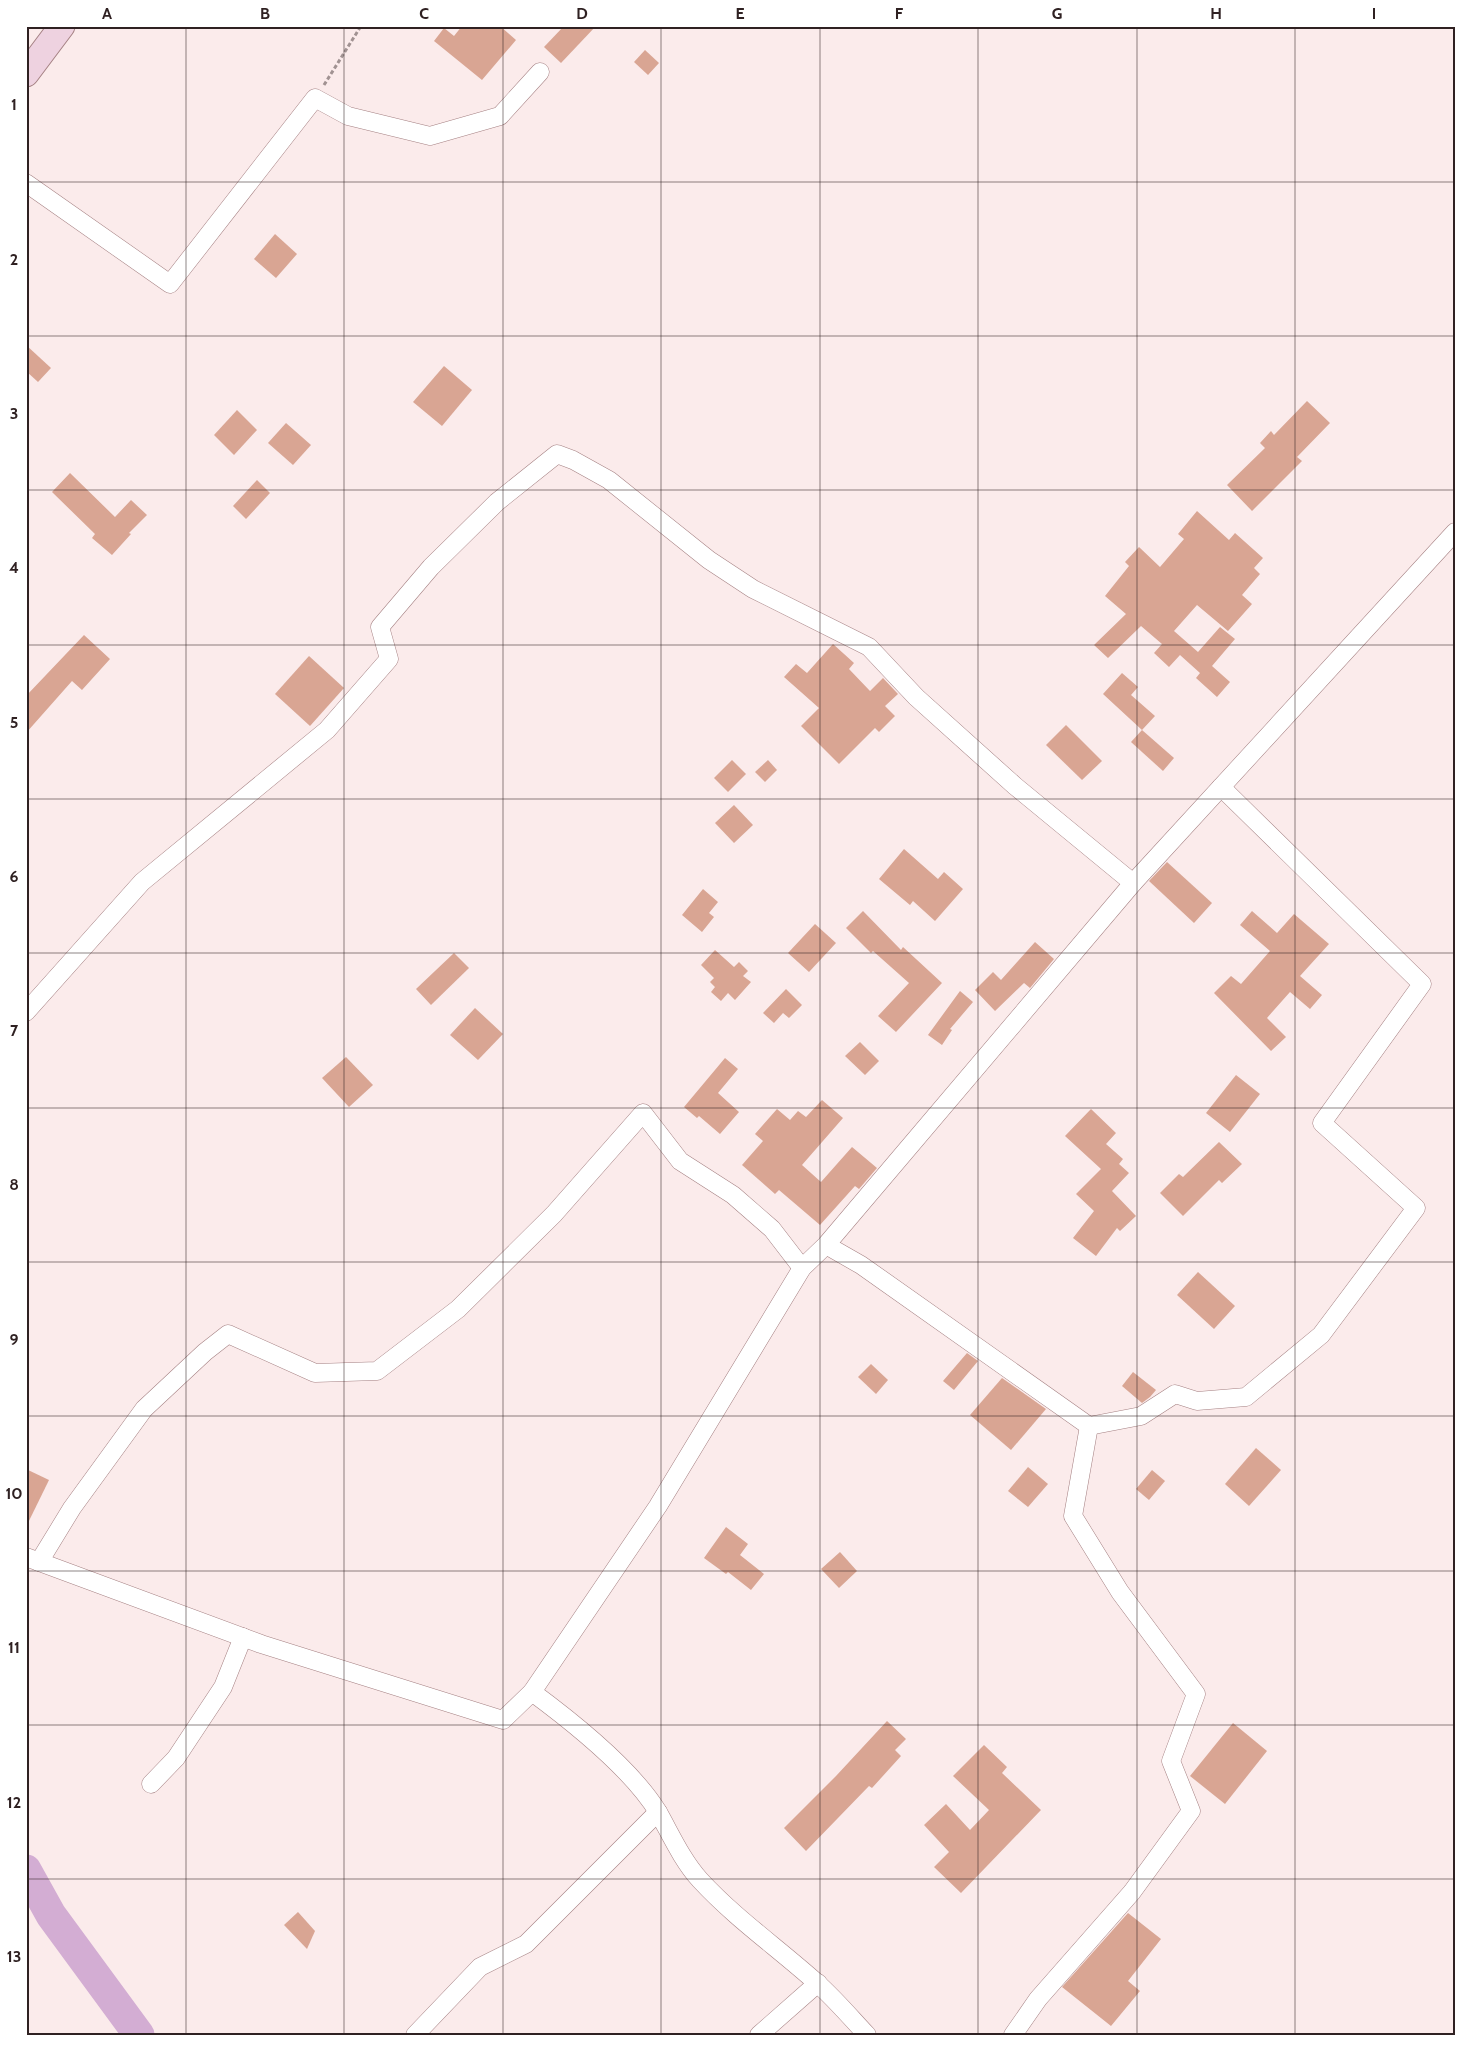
<svg xmlns="http://www.w3.org/2000/svg" width="1481" height="2061" viewBox="0 0 1481 2061" font-family="Cabin,sans-serif">
  <rect width="100%" height="100%" fill="#fbebeb"/>
  <g fill="none" stroke-linecap="round" stroke-linejoin="round">
    <path stroke="#d3add3" stroke-width="31" d="M 26,1870 L 51,1915 L 139,2035"/>
  </g>
  <g fill="#d9a593">
    <path d="M 462,26 L 500,26 L 516,40 L 482,80 L 434,41 L 444,28 L 454,36 Z"/>
    <path d="M 564,26 L 596,26 L 561,63 L 544,47 Z"/>
    <path d="M 645,50 L 659,63 L 648,75 L 634,62 Z"/>
    <path d="M 275,234 L 297,254 L 276,278 L 254,259 Z"/>
    <path d="M 26,345 L 51,368 L 38,382 L 26,371 Z"/>
    <path d="M 444,366 L 472,390 L 442,426 L 413,402 Z"/>
    <path d="M 1307,401 L 1330,423 L 1297,457 L 1302,461 L 1252,511 L 1227,485 L 1265,448 L 1260,443 L 1271,431 L 1274,435 Z"/>
    <path d="M 237,410 L 257,430 L 234,455 L 214,435 Z"/>
    <path d="M 286,423 L 311,445 L 293,465 L 268,443 Z"/>
    <path d="M 70,473 L 115,517 L 131,500 L 147,515 L 129,533 L 131,534 L 112,555 L 92,538 L 95,534 L 52,492 Z"/>
    <path d="M 257,480 L 270,493 L 246,519 L 233,506 Z"/>
    <path d="M 1197,511 L 1229,540 L 1235,533 L 1263,558 L 1254,568 L 1260,574 L 1242,595 L 1252,604 L 1228,631 L 1197,605 L 1174,631 L 1198,652 L 1220,627 L 1235,639 L 1212,666 L 1230,682 L 1217,697 L 1196,678 L 1200,673 L 1180,655 L 1169,667 L 1154,653 L 1162,644 L 1141,626 L 1108,658 L 1094,645 L 1126,614 L 1105,596 L 1129,566 L 1125,562 L 1139,547 L 1160,567 L 1184,539 L 1178,534 Z"/>
    <path d="M 84,635 L 110,659 L 82,690 L 72,681 L 26,733 L 26,696 Z"/>
    <path d="M 833,644 L 854,663 L 849,669 L 870,691 L 883,678 L 898,694 L 885,706 L 895,716 L 879,732 L 875,728 L 839,764 L 801,726 L 819,708 L 784,677 L 796,664 L 807,673 Z"/>
    <path d="M 309,656 L 344,688 L 310,726 L 275,694 Z"/>
    <path d="M 1122,673 L 1138,687 L 1131,695 L 1155,716 L 1142,730 L 1103,694 Z"/>
    <path d="M 1066,725 L 1102,761 L 1082,780 L 1046,745 Z"/>
    <path d="M 1142,730 L 1174,758 L 1163,771 L 1131,742 Z"/>
    <path d="M 732,760 L 746,774 L 728,792 L 714,778 Z"/>
    <path d="M 768,760 L 777,770 L 765,782 L 755,772 Z"/>
    <path d="M 734,805 L 753,825 L 734,843 L 715,823 Z"/>
    <path d="M 904,849 L 938,879 L 944,872 L 963,889 L 935,921 L 913,901 L 910,905 L 879,879 Z"/>
    <path d="M 1167,862 L 1212,903 L 1194,923 L 1149,881 Z"/>
    <path d="M 703,889 L 718,902 L 709,913 L 714,917 L 702,932 L 682,915 Z"/>
    <path d="M 863,911 L 901,950 L 903,947 L 942,983 L 896,1032 L 878,1016 L 909,983 L 873,951 L 871,953 L 846,928 Z"/>
    <path d="M 1252,911 L 1277,933 L 1294,914 L 1329,944 L 1300,976 L 1322,995 L 1310,1009 L 1290,992 L 1267,1018 L 1286,1037 L 1271,1051 L 1214,993 L 1231,976 L 1241,984 L 1270,951 L 1240,925 Z"/>
    <path d="M 815,924 L 836,943 L 809,972 L 788,953 Z"/>
    <path d="M 1035,942 L 1054,959 L 1030,988 L 1024,983 L 995,1011 L 975,990 L 993,972 L 1001,980 Z"/>
    <path d="M 715,950 L 734,967 L 739,962 L 748,971 L 743,976 L 751,982 L 735,1000 L 728,993 L 721,1001 L 711,992 L 715,987 L 710,982 L 714,978 L 701,965 Z"/>
    <path d="M 454,953 L 469,968 L 431,1005 L 416,989 Z"/>
    <path d="M 786,989 L 802,1005 L 789,1018 L 783,1013 L 774,1023 L 763,1013 Z"/>
    <path d="M 960,991 L 973,1002 L 950,1029 L 952,1030 L 942,1045 L 928,1035 Z"/>
    <path d="M 475,1008 L 503,1034 L 478,1060 L 450,1035 Z"/>
    <path d="M 860,1042 L 879,1061 L 865,1075 L 845,1056 Z"/>
    <path d="M 346,1057 L 373,1085 L 349,1107 L 322,1078 Z"/>
    <path d="M 725,1058 L 738,1069 L 718,1093 L 739,1112 L 720,1134 L 699,1116 L 697,1118 L 684,1107 Z"/>
    <path d="M 1236,1075 L 1260,1094 L 1230,1132 L 1206,1113 Z"/>
    <path d="M 822,1100 L 843,1118 L 802,1165 L 821,1182 L 852,1147 L 877,1168 L 859,1189 L 855,1186 L 820,1225 L 779,1190 L 775,1194 L 742,1165 L 763,1141 L 755,1134 L 777,1109 L 790,1120 L 798,1111 L 806,1117 Z"/>
    <path d="M 1091,1109 L 1116,1133 L 1106,1144 L 1123,1159 L 1119,1164 L 1129,1173 L 1112,1191 L 1136,1216 L 1120,1231 L 1117,1228 L 1096,1256 L 1073,1238 L 1094,1211 L 1076,1194 L 1101,1169 L 1065,1136 Z"/>
    <path d="M 1219,1142 L 1242,1164 L 1222,1183 L 1219,1180 L 1183,1216 L 1160,1193 L 1179,1174 L 1183,1177 Z"/>
    <path d="M 1198,1272 L 1235,1306 L 1214,1329 L 1177,1295 Z"/>
    <path d="M 967,1353 L 978,1361 L 954,1390 L 943,1381 Z"/>
    <path d="M 871,1364 L 888,1380 L 876,1394 L 858,1377 Z"/>
    <path d="M 1133,1372 L 1156,1390 L 1150,1397 L 1142,1403 L 1122,1386 Z"/>
    <path d="M 1002,1378 L 1046,1409 L 1011,1450 L 970,1415 Z"/>
    <path d="M 1256,1448 L 1281,1470 L 1249,1506 L 1225,1484 Z"/>
    <path d="M 1028,1467 L 1048,1484 L 1028,1507 L 1008,1491 Z"/>
    <path d="M 26,1469 L 49,1480 L 26,1527 Z"/>
    <path d="M 1152,1470 L 1165,1481 L 1149,1500 L 1136,1489 Z"/>
    <path d="M 726,1527 L 748,1544 L 740,1555 L 764,1574 L 751,1590 L 728,1572 L 726,1574 L 704,1558 Z"/>
    <path d="M 840,1552 L 857,1571 L 839,1588 L 821,1569 Z"/>
    <path d="M 887,1721 L 906,1739 L 895,1750 L 901,1756 L 872,1788 L 869,1786 L 806,1851 L 784,1828 L 836,1776 Z"/>
    <path d="M 1233,1723 L 1267,1751 L 1225,1804 L 1190,1776 Z"/>
    <path d="M 984,1745 L 1007,1767 L 1002,1773 L 1041,1810 L 961,1893 L 934,1867 L 949,1852 L 924,1825 L 946,1804 L 970,1830 L 989,1810 L 953,1776 Z"/>
    <path d="M 298,1912 L 315,1931 L 307,1949 L 284,1925 Z"/>
    <path d="M 1128,1913 L 1161,1939 L 1128,1981 L 1140,1991 L 1111,2026 L 1062,1987 Z"/>
  </g>
  <g fill="none" stroke-linecap="round" stroke-linejoin="round">
    <defs>
      <g id="minor">
        <path d="M 26,183 L 170,284 L 315,98 L 348,116 L 430,136 L 500,116 L 540,72"/>
        <path d="M 26,1012 L 142,882 L 327,730 L 389,659 L 380,627 L 431,567 L 497,502 L 557,454 L 573,460 L 609,480 L 709,560 L 753,589 L 869,647 L 916,697 L 1015,786 L 1133,883"/>
        <path d="M 826,1245 L 861,1265 L 1089,1426 L 1141,1416 L 1175,1394 L 1197,1401 L 1246,1397 L 1321,1335 L 1416,1208 L 1322,1123 L 1422,984 L 1221,787"/>
        <path d="M 26,1557 L 261,1644 L 503,1720 L 532,1692 C 574,1723 631,1768 658,1812 C 671,1835 682,1860 700,1880 C 736,1919 778,1948 817,1983 C 835,1999 851,2018 867,2035"/>
        <path d="M 39,1562 L 72,1508 L 144,1409 L 205,1352 L 228,1334 L 315,1373 L 377,1371 L 458,1309 L 554,1214 L 643,1113 L 680,1161 L 733,1195 L 772,1229 L 802,1268"/>
        <path d="M 532,1692 L 658,1506 L 802,1268 L 826,1245 L 1133,883 L 1455,532"/>
        <path d="M 151,1784 L 176,1758 L 223,1687 L 243,1637"/>
        <path d="M 415,2035 L 480,1967 L 526,1944 L 658,1812"/>
        <path d="M 759,2035 L 818,1983"/>
        <path d="M 1013,2035 L 1038,1999 L 1132,1892 L 1191,1811 L 1171,1761 L 1196,1694 L 1120,1592 L 1073,1516 L 1089,1426"/>
      </g>
      <path id="secondary" d="M 26,74 L 62,26"/>
    </defs>
    <use href="#minor" stroke="#a58183" stroke-width="19"/>
    <use href="#secondary" stroke="#a58183" stroke-width="27"/>
    <path stroke="#a19292" stroke-width="3" stroke-dasharray="4 2.5" stroke-linecap="butt" d="M 324,85 L 361,26"/>
    <use href="#minor" stroke="#fff" stroke-width="18"/>
    <use href="#secondary" stroke="#eed2e0" stroke-width="25"/>
  </g>
  <path fill="none" stroke="#2f2122" stroke-width="1" stroke-opacity="0.55" d="M 186,26 L 186,2035M 344,26 L 344,2035M 503,26 L 503,2035M 661,26 L 661,2035M 820,26 L 820,2035M 978,26 L 978,2035M 1137,26 L 1137,2035M 1295,26 L 1295,2035M 26,182 L 1455,182M 26,336 L 1455,336M 26,490 L 1455,490M 26,645 L 1455,645M 26,799 L 1455,799M 26,953 L 1455,953M 26,1108 L 1455,1108M 26,1262 L 1455,1262M 26,1416 L 1455,1416M 26,1571 L 1455,1571M 26,1725 L 1455,1725M 26,1879 L 1455,1879"/>
  <rect width="1481" height="2061" fill="none" stroke="#ffffff" stroke-width="55"/>
  <rect x="28" y="28" width="1426" height="2006" fill="none" stroke="#2f2122" stroke-width="2"/>
  <g font-size="16" text-anchor="middle" font-weight="bold" fill="#2f2122">
    <text x="107" y="19">A</text>
    <text x="265" y="19">B</text>
    <text x="424" y="19">C</text>
    <text x="582" y="19">D</text>
    <text x="740" y="19">E</text>
    <text x="899" y="19">F</text>
    <text x="1057" y="19">G</text>
    <text x="1216" y="19">H</text>
    <text x="1374" y="19">I</text>
    <text x="14" y="110">1</text>
    <text x="14" y="265">2</text>
    <text x="14" y="419">3</text>
    <text x="14" y="573">4</text>
    <text x="14" y="728">5</text>
    <text x="14" y="882">6</text>
    <text x="14" y="1036">7</text>
    <text x="14" y="1190">8</text>
    <text x="14" y="1345">9</text>
    <text x="14" y="1499">10</text>
    <text x="14" y="1653">11</text>
    <text x="14" y="1808">12</text>
    <text x="14" y="1962">13</text>
  </g>
</svg>
